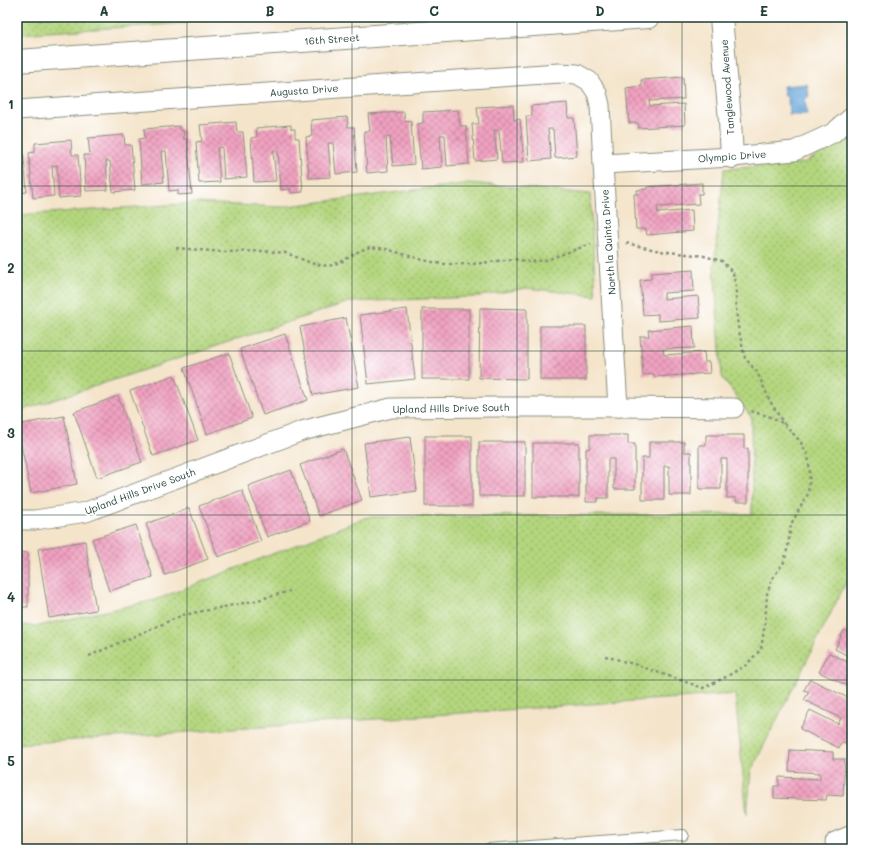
<svg xmlns="http://www.w3.org/2000/svg" width="869" height="866" viewBox="0 0 869 866" font-family="Mali,sans-serif">
  <defs>
    <pattern id="grass-dots" width="8" height="8" patternUnits="userSpaceOnUse"><rect width="8" height="8" fill="#b4d67e"/><path d="M2 2h.1M6 6h.1" fill="none" stroke="#92af68" stroke-width="1.8" stroke-linecap="round"/></pattern>
    <pattern id="water-ripples" width="26" height="14" patternUnits="userSpaceOnUse"><rect width="26" height="14" fill="#66a5d8"/><path d="M2 4q2-2 4 0t4 0M15 11q2-2 4 0t4 0" fill="none" stroke="#5388b0"/></pattern>
    <pattern id="building-cross-hatch" width="8" height="8" patternUnits="userSpaceOnUse"><rect width="8" height="8" fill="#f1a2c1"/><path d="M0 0l8 8M0 8l8-8" fill="none" stroke="#c3859e"/></pattern>
  </defs>
  <rect width="100%" height="100%" fill="#fff"/>
  <filter id="ink" filterUnits="userSpaceOnUse"><feTurbulence type="fractalNoise" baseFrequency=".025" numOctaves="2"/><feDisplacementMap in="SourceGraphic" scale="8" xChannelSelector="R" yChannelSelector="G"/><feConvolveMatrix kernelMatrix="1 2 1 2 8 2 1 2 1" color-interpolation-filters="sRGB"/></filter>
  <filter id="wash" filterUnits="userSpaceOnUse"><feTurbulence type="fractalNoise" baseFrequency=".012" numOctaves="4" result="noise"/><feDisplacementMap in="SourceGraphic" scale="16" xChannelSelector="R" yChannelSelector="G"/><feGaussianBlur stdDeviation="0.9" result="paint"/><feColorMatrix in="noise" values="0 0 0 0 0 0 0 0 0 0 0 0 0 0 0 0 0 1.4 0 .05"/><feComposite in="paint" operator="in"/></filter>
  <g filter="url(#wash)">
    <rect width="100%" height="100%" fill="#f4e4ca"/>
    <g fill="url(#grass-dots)" stroke="#6a8a59">
      <path d="M 17,17 L 186,17 L 188,23 L 17,34 Z"/>
      <path d="M 849,137 L 852,141 L 852,571 L 751,771 L 747,815 L 735,694 L 17,744 L 17,625 L 38,626 L 155,600 L 367,517 L 752,514 L 751,417 L 722,377 L 714,266 L 724,169 L 804,163 Z"/>
      <path d="M 470,183 L 590,194 L 596,296 L 527,288 L 474,297 L 349,302 L 17,412 L 17,215 L 196,203 L 281,207 Z"/>
    </g>
    <path fill="url(#water-ripples)" stroke="#427186" d="M 807,84 L 809,96 L 805,100 L 807,115 L 789,115 L 788,98 L 784,95 L 783,86 Z"/>
    <g id="blocks">
      <g fill="url(#building-cross-hatch)">
        <path d="M 683,77 L 684,99 L 649,101 L 650,106 L 684,104 L 685,125 L 639,128 L 638,123 L 629,123 L 626,88 L 642,86 L 641,80 Z"/>
        <path d="M 567,103 L 568,118 L 574,118 L 577,156 L 555,158 L 553,129 L 548,129 L 551,159 L 529,161 L 526,116 L 532,116 L 531,106 Z"/>
        <path d="M 513,105 L 514,120 L 520,119 L 524,162 L 502,163 L 499,130 L 494,130 L 497,159 L 475,161 L 472,124 L 479,124 L 477,107 Z"/>
        <path d="M 458,110 L 460,126 L 466,126 L 469,164 L 447,166 L 445,135 L 440,135 L 442,167 L 421,169 L 417,124 L 423,123 L 423,112 Z"/>
        <path d="M 404,112 L 405,122 L 411,121 L 414,164 L 393,166 L 390,137 L 386,137 L 388,171 L 367,173 L 364,131 L 370,131 L 368,114 Z"/>
        <path d="M 347,117 L 348,127 L 354,127 L 357,172 L 336,174 L 333,143 L 328,143 L 331,177 L 309,178 L 306,137 L 312,136 L 311,120 Z"/>
        <path d="M 236,122 L 237,132 L 243,132 L 247,177 L 224,179 L 222,147 L 217,148 L 220,182 L 199,183 L 196,142 L 202,141 L 200,125 Z"/>
        <path d="M 291,125 L 291,129 L 295,129 L 295,138 L 299,138 L 303,192 L 291,193 L 290,189 L 281,190 L 278,150 L 273,151 L 276,181 L 254,182 L 251,138 L 257,137 L 256,128 Z"/>
        <path d="M 179,126 L 180,130 L 183,130 L 184,139 L 187,139 L 192,194 L 178,195 L 178,190 L 169,191 L 166,151 L 161,152 L 164,182 L 142,184 L 139,139 L 145,138 L 144,129 Z"/>
        <path d="M 124,135 L 125,145 L 131,145 L 135,190 L 113,192 L 110,161 L 106,161 L 108,190 L 86,191 L 84,155 L 90,155 L 88,138 Z"/>
        <path d="M 71,140 L 72,155 L 78,155 L 81,196 L 59,198 L 57,165 L 52,166 L 54,196 L 33,198 L 29,153 L 35,152 L 35,143 Z"/>
        <path d="M 17,147 L 23,147 L 27,192 L 17,193 Z"/>
        <path d="M 702,183 L 702,194 L 698,194 L 699,204 L 657,207 L 658,213 L 692,210 L 693,231 L 647,235 L 646,229 L 636,229 L 634,194 L 637,194 L 637,190 L 647,189 L 647,187 Z"/>
        <path d="M 693,270 L 694,291 L 664,293 L 664,299 L 698,296 L 700,318 L 658,321 L 658,314 L 643,315 L 640,280 L 651,279 L 651,273 Z"/>
        <path d="M 480,308 L 527,309 L 527,379 L 479,378 Z"/>
        <path d="M 407,309 L 415,379 L 368,384 L 360,315 Z"/>
        <rect x="422" y="309" width="47" height="70"/>
        <path d="M 346,318 L 359,387 L 313,395 L 300,327 Z"/>
        <rect x="540" y="326" width="46" height="54"/>
        <path d="M 693,326 L 694,348 L 663,349 L 664,355 L 704,352 L 705,362 L 709,362 L 710,373 L 654,377 L 654,374 L 643,375 L 640,336 L 649,336 L 648,330 Z"/>
        <path d="M 285,334 L 308,400 L 263,415 L 240,349 Z"/>
        <path d="M 229,353 L 252,418 L 207,434 L 184,368 Z"/>
        <path d="M 174,375 L 198,440 L 153,456 L 130,391 Z"/>
        <path d="M 118,396 L 142,462 L 97,478 L 74,412 Z"/>
        <path d="M 64,416 L 77,484 L 31,493 L 17,425 Z"/>
        <path d="M 590,435 L 628,435 L 628,444 L 635,444 L 635,489 L 614,489 L 614,459 L 608,459 L 608,498 L 598,498 L 598,502 L 586,502 L 586,449 L 590,448 Z"/>
        <path d="M 706,435 L 744,435 L 744,449 L 748,448 L 748,502 L 736,502 L 736,498 L 727,498 L 727,459 L 721,459 L 721,489 L 699,489 L 699,445 L 706,445 Z"/>
        <rect x="425" y="436" width="47" height="70"/>
        <path d="M 410,437 L 417,491 L 371,497 L 364,443 Z"/>
        <rect x="479" y="442" width="46" height="54"/>
        <path d="M 649,442 L 684,442 L 684,452 L 691,452 L 691,495 L 669,495 L 669,466 L 664,466 L 664,500 L 642,500 L 642,458 L 649,458 Z"/>
        <rect x="533" y="443" width="46" height="54"/>
        <path d="M 343,449 L 362,500 L 319,516 L 300,465 Z"/>
        <path d="M 291,470 L 310,521 L 267,537 L 248,486 Z"/>
        <path d="M 242,490 L 261,541 L 218,557 L 199,506 Z"/>
        <path d="M 189,508 L 208,559 L 165,575 L 146,524 Z"/>
        <path d="M 136,525 L 153,577 L 109,591 L 92,539 Z"/>
        <path d="M 85,541 L 96,610 L 49,618 L 38,549 Z"/>
        <path d="M 17,552 L 28,553 L 28,607 L 17,607 Z"/>
        <path d="M 844,630 L 852,634 L 852,658 L 835,649 Z"/>
        <path d="M 829,653 L 852,664 L 852,688 L 819,672 Z"/>
        <path d="M 810,679 L 852,700 L 852,747 L 842,742 L 839,748 L 800,729 L 810,710 L 838,724 L 841,718 L 804,700 L 809,692 L 804,690 Z"/>
        <path d="M 790,750 L 833,752 L 833,759 L 845,759 L 843,796 L 827,795 L 826,800 L 774,798 L 774,786 L 779,786 L 779,777 L 820,779 L 820,773 L 789,771 Z"/>
      </g>
    </g>
  </g>
  <g filter="url(#ink)">
    <use href="#blocks" fill-opacity="0" stroke="#8a907f" stroke-width="1"/>
    <g fill="none" stroke-linecap="round" stroke-linejoin="round">
      <defs>
        <path id="lane" d="M 488,849 L 683,835"/>
        <g id="street">
          <path d="M 17,110 L 559,73 L 577,74 L 589,81 L 597,93 L 600,105 L 603,164 L 618,407"/>
          <path d="M 603,164 L 732,157 L 794,151 L 833,133 L 852,117"/>
          <path d="M 17,520 L 35,520 L 86,512 L 302,431 L 391,408 L 497,407 L 618,407 L 734,408"/>
          <path d="M 835,842 L 852,835"/>
        </g>
        <path id="secondary" d="M 721,17 L 730,121 L 732,157"/>
        <path id="primary" d="M 17,61 L 648,17"/>
      </defs>
      <use href="#lane" stroke="#8a907f" stroke-width="12"/>
      <use href="#street" stroke="#8a907f" stroke-width="21"/>
      <use href="#secondary" stroke="#8a907f" stroke-width="24"/>
      <use href="#primary" stroke="#8a907f" stroke-width="24"/>
      <g stroke="#8a907f" stroke-width="2.5" stroke-dasharray="3 3" stroke-linecap="butt">
        <path d="M 626,243 L 660,251 L 704,256 L 722,261 L 733,273 L 736,287 L 736,308 L 738,327 L 745,358 L 757,372 L 770,401 L 784,424"/>
        <path d="M 176,248 L 224,252 L 264,251 L 286,253 L 314,264 L 329,266 L 343,261 L 359,251 L 371,247 L 386,249 L 423,260 L 442,264 L 473,264 L 513,259 L 530,262 L 546,260 L 591,244"/>
        <path d="M 89,656 L 183,615 L 254,601 L 290,591"/>
        <path d="M 605,656 L 637,665 L 703,688 L 726,677 L 746,665 L 761,649 L 765,623 L 767,594 L 772,579 L 784,562 L 788,546 L 791,524 L 808,494 L 810,474 L 808,456 L 800,441 L 784,424 L 771,417 L 751,411"/>
      </g>
      <use href="#lane" stroke="#fff" stroke-width="10"/>
      <use href="#street" stroke="#fff" stroke-width="19"/>
      <use href="#secondary" stroke="#fff" stroke-width="22"/>
      <use href="#primary" stroke="#fff" stroke-width="22"/>
    </g>
  </g>
  <path fill="none" stroke="#1f3d34" stroke-width="1" stroke-opacity="0.55" d="M 187,17 L 187,849M 352,17 L 352,849M 517,17 L 517,849M 682,17 L 682,849M 17,186 L 852,186M 17,351 L 852,351M 17,515 L 852,515M 17,680 L 852,680"/>
  <g text-anchor="middle" stroke-width="4" stroke-linejoin="round" paint-order="stroke">
    <g font-size="10" fill="#1f3d34" stroke="#fff">
      <text transform="translate(332 39) rotate(-4)" y="4">16th Street</text>
      <text transform="translate(727 87) rotate(-94)" y="4">Tanglewood Avenue</text>
      <text transform="translate(304 90) rotate(-4)" y="4">Augusta Drive</text>
      <text transform="translate(732 156) rotate(-4)" y="4">Olympic Drive</text>
      <text transform="translate(608 242) rotate(-94)" y="4">North la Quinta Drive</text>
      <text transform="translate(451 408) rotate(-1)" y="4">Upland Hills Drive South</text>
      <text transform="translate(140 491) rotate(-20)" y="4">Upland Hills Drive South</text>
    </g>
  </g>
  <rect width="869" height="866" fill="none" stroke="#fff" stroke-width="44"/>
  <rect x="22" y="22" width="825" height="822" fill="none" stroke="#1f3d34" stroke-width="1.5"/>
  <g font-size="13" text-anchor="middle" font-weight="bold" fill="#1f3d34">
    <text x="104" y="16">A</text>
    <text x="270" y="16">B</text>
    <text x="434" y="16">C</text>
    <text x="600" y="16">D</text>
    <text x="764" y="16">E</text>
    <text x="11" y="109">1</text>
    <text x="11" y="273">2</text>
    <text x="11" y="438">3</text>
    <text x="11" y="602">4</text>
    <text x="11" y="766">5</text>
  </g>
</svg>
